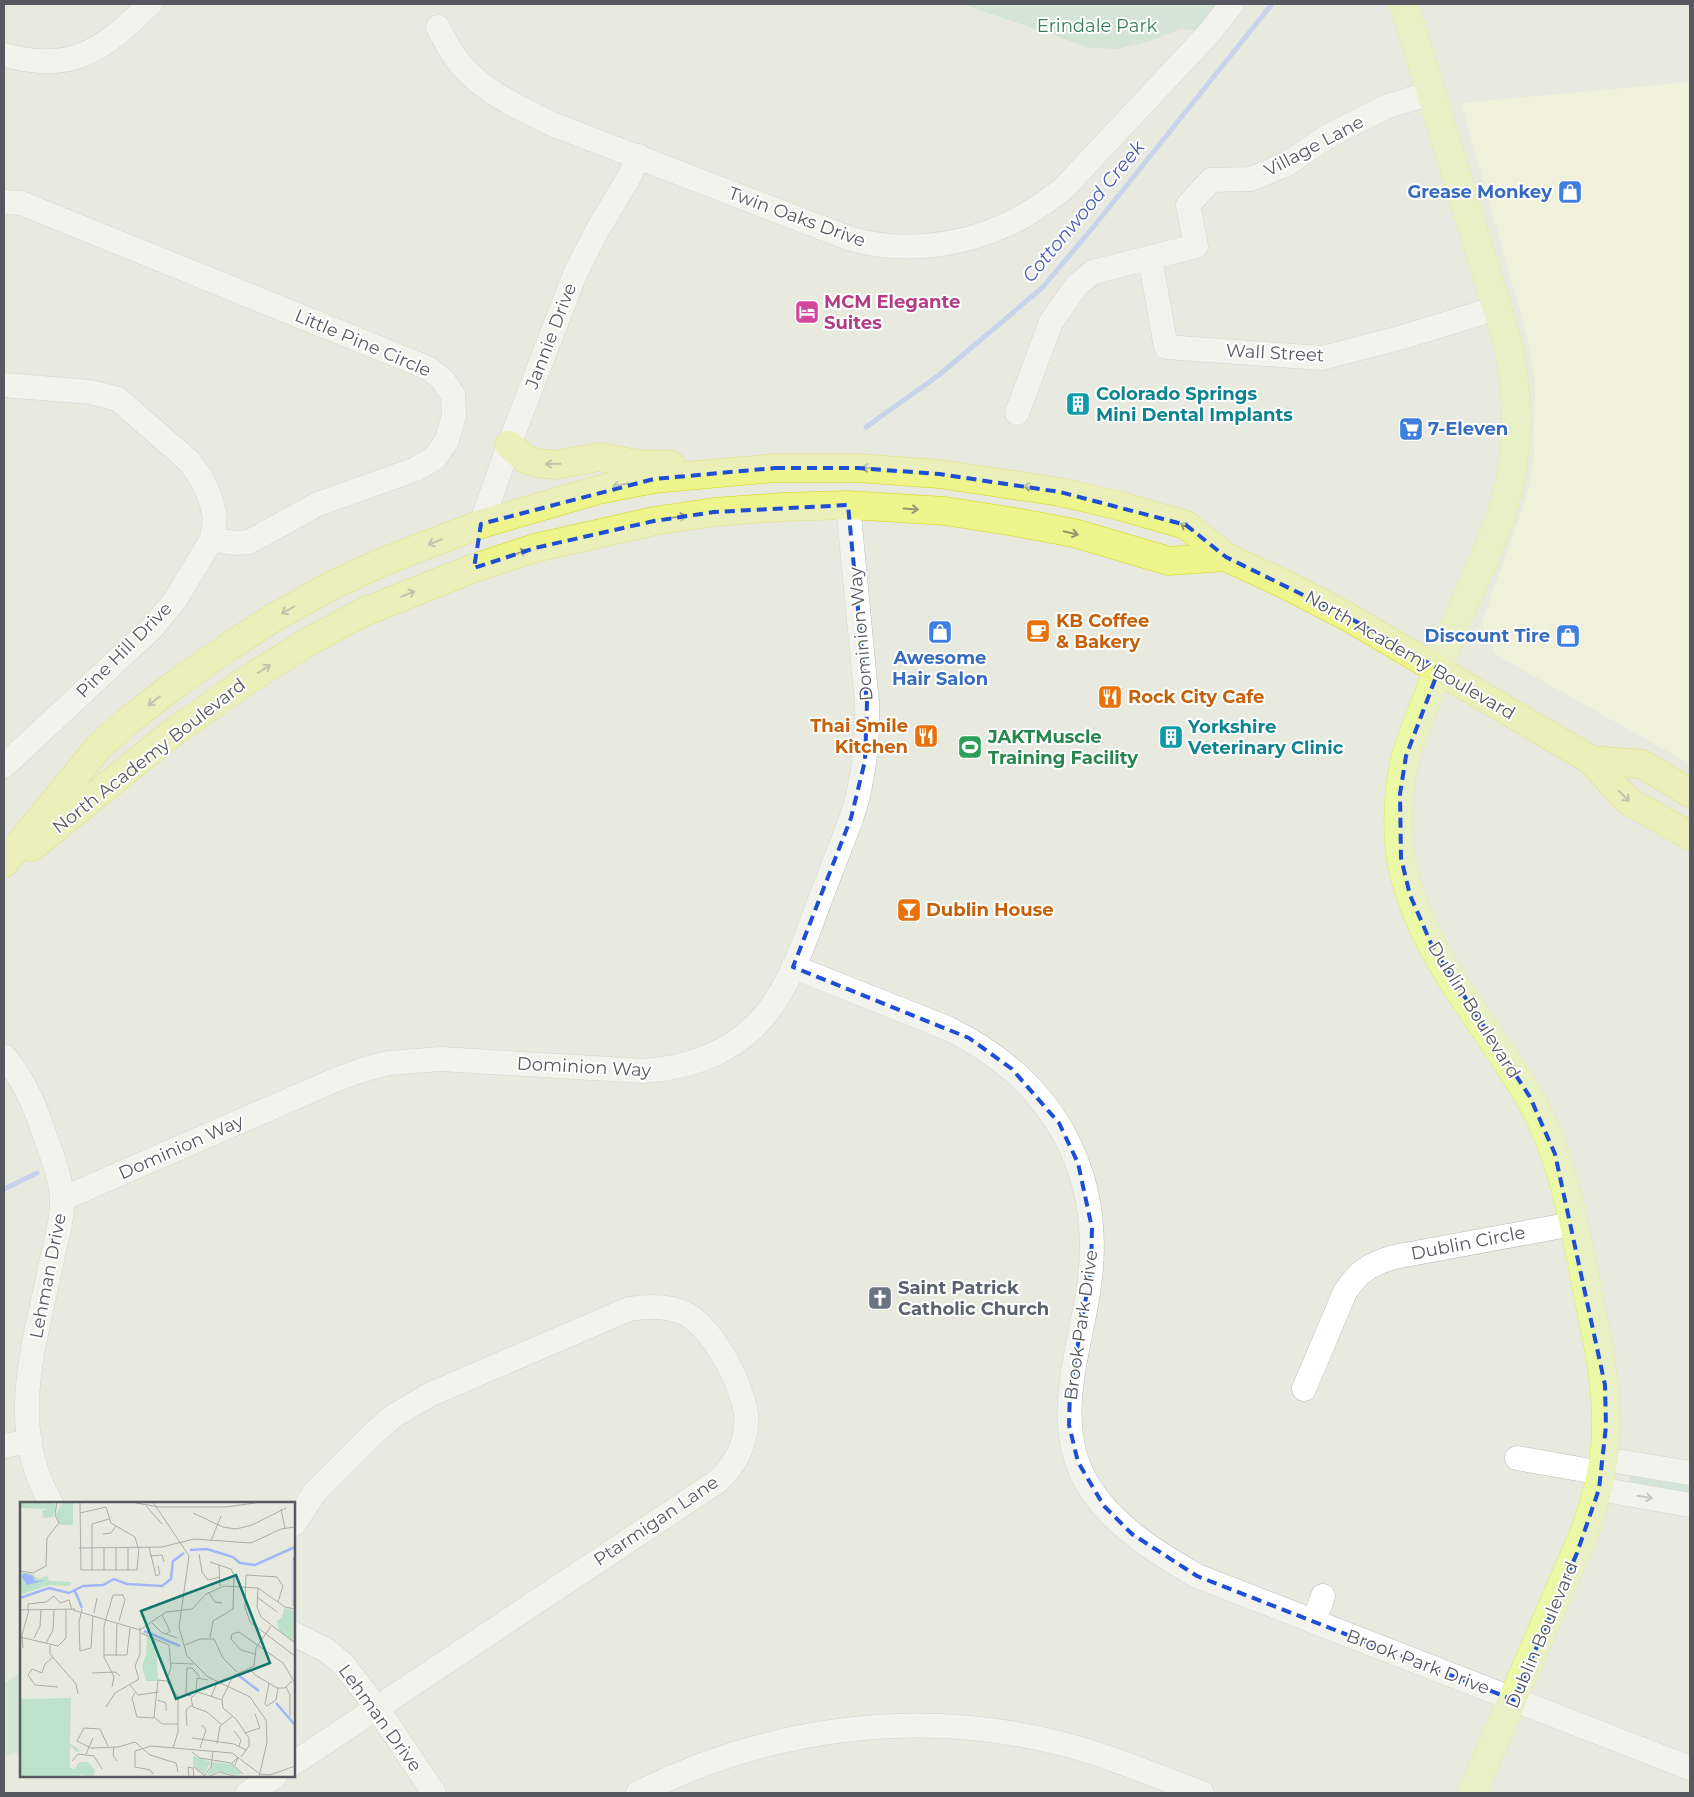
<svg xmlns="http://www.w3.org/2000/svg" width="1694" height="1797" viewBox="0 0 1694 1797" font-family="Montserrat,sans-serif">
  <rect width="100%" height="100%" fill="#e9eadf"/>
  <path fill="#f7fbd4" d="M 1690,82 L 1690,764 L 1502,658 L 1494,652 L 1485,634 L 1482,622 L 1524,505 L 1531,478 L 1534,452 L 1535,380 L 1528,339 L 1461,103 Z"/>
  <g fill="#bde1c9">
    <path d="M 962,4 L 1232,4 L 1210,32 L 1181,29 L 1147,42 L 1118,49 L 1090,48 Z"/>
    <path d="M 1634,1474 L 1690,1482 L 1690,1497 L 1630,1484 C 1629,1479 1629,1476 1634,1474 Z"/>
    <path d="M 21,1672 L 21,1754 L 18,1756 L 16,1752 L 5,1757 L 4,1755 L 4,1684 Z"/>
  </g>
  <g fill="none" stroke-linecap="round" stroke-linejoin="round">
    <g stroke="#a1b6f8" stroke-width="5">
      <path d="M 866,427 L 939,375 L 1043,287 L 1099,220 L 1272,4"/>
      <path d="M 4,1189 L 37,1173"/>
    </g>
    <defs>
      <g id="minor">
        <path d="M 438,27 C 442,35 446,43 451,51 C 473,87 515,106 552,124 L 851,239 C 903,253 959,247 1008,224 C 1028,215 1046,202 1063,189 L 1210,32 L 1232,4"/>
        <path d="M 4,55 C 74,73 101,51 150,4"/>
        <path d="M 4,202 L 21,203 L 428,368 L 443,380 L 453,395 L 454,415 L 447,440 L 435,458 L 416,469 L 318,504 L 249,542 L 234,543 L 212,539"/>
        <path d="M 1150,258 L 1166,347 L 1322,358 L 1403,337 L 1497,308"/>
        <path d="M 4,385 L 90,392 L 118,399 L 189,461 L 201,478 L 210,497 L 215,517 L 212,539 L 175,600 L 153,627 L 4,766"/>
        <path d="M 1017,413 L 1051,322 L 1077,285 L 1093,272 L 1196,246 L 1188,205 L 1211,180 L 1251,179 L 1287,164 L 1325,138 L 1385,107 L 1431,93"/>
        <path d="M 481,524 L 509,445 L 575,274 L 598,229 L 628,179 L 639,156"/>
        <path d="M 793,967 L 947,1028 C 1054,1080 1107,1174 1088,1293 C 1078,1356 1052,1425 1088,1485 C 1113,1526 1157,1553 1197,1576 L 1690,1768"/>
        <path d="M 4,1056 C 23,1078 34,1103 43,1130 C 50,1151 61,1176 62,1199 C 63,1219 56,1240 52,1259 C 36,1342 5,1423 51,1503"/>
        <path d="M 62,1199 L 335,1080 L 365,1069 L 389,1063 L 440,1059 L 644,1071 C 685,1068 724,1056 754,1027 C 793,989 808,928 828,879 C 839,848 854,818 860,786 C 866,758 868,731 867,703 L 848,505"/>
        <path d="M 1304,1389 L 1345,1292 C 1358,1271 1371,1264 1394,1257 L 1573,1224"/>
        <path d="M 4,1446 L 30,1441"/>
        <path d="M 1517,1458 L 1602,1473"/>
        <path d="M 1604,1459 L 1690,1473"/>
        <path d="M 1599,1489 L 1690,1505"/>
        <path d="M 294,1524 L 315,1492 L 374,1433 L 392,1417 L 429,1395 L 629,1309 C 648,1306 668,1305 686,1314 C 714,1328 751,1397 746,1428 C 743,1451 734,1465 718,1481 L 294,1763"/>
        <path d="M 1314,1622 L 1323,1596"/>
        <path d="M 294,1634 L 326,1650 L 343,1664 L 377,1708 L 434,1793"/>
        <path d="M 248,1793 L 275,1776"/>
        <path d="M 638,1793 C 769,1727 920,1707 1063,1744 C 1110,1756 1156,1776 1202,1793"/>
      </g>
      <path id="major" d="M 1404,4 L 1508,344 C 1519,399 1520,452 1504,506 C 1493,542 1476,577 1461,611 C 1450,636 1441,662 1431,688 C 1423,709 1414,731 1407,753 C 1398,783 1396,828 1401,859 C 1419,953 1483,1017 1529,1097 C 1563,1155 1574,1224 1587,1289 C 1596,1335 1607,1380 1606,1427 C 1606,1463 1597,1497 1585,1531 L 1472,1793"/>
      <g id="highway">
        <path d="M 509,445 L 525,459 L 539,463 L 555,465 L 599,457 L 637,464 L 671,465"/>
        <path d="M 1591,760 L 1642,764 L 1690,793"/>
        <path d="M 32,847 L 171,734 L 247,680 L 313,639 L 364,612 L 474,568 L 535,548 L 654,521 L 714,512 L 782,507 L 848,505 L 945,511 L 1015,522 L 1074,533 L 1169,561 L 1226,557"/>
        <path d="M 4,863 L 99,747 L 128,721 L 173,686 L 227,648 L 273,618 L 331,586 L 385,561 L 481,524 L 598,490 L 654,479 L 775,468 L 858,468 L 939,474 L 1060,492 L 1120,506 L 1186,525 L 1226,557 L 1288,586 L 1348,617 L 1591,760 L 1627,800 L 1690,836"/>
      </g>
    </defs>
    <use href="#minor" stroke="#babac1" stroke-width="25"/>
    <use href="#major" stroke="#dfe75c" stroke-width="29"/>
    <use href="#highway" stroke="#d7db0f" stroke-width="29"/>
    <use href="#minor" stroke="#fff" stroke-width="24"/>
    <use href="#major" stroke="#ebf9a6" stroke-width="28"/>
    <use href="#highway" stroke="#edf58c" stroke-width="28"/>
  </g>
  <defs><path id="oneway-shaft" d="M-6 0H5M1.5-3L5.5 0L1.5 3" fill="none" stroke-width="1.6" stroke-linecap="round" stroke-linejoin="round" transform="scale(1.25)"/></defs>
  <g stroke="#949772">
    <use href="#oneway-shaft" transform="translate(553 464) rotate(179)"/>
    <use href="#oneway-shaft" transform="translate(869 468) rotate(-176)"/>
    <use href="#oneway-shaft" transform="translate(620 485) rotate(168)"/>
    <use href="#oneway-shaft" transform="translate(1031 487) rotate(-171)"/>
    <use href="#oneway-shaft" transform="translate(911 509) rotate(4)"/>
    <use href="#oneway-shaft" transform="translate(679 517) rotate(-8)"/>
    <use href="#oneway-shaft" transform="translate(1187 527) rotate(-149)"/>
    <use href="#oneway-shaft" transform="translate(1071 533) rotate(13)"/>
    <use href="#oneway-shaft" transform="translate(435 542) rotate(159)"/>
    <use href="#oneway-shaft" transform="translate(520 553) rotate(-18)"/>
    <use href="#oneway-shaft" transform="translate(408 594) rotate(-22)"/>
    <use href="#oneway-shaft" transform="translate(288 610) rotate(151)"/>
    <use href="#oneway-shaft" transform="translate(264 669) rotate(-32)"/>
    <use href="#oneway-shaft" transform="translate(154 701) rotate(142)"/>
    <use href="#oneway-shaft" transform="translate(1624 796) rotate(44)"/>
  </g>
  <use stroke="#9b9ba0" href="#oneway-shaft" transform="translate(1645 1497) rotate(10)"/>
  <path d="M0 0H1694V1797H0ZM 775,468 L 858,468 L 939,474 L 1060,492 L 1186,525 L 1226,557 L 1348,617 L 1439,669 L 1406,756 L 1400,794 L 1401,858 L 1410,895 L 1433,948 L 1530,1097 L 1555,1154 L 1605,1385 L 1606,1426 L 1599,1489 L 1577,1553 L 1514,1700 L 1197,1576 L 1132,1534 L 1104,1506 L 1078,1462 L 1069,1425 L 1070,1390 L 1091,1269 L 1092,1228 L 1078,1163 L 1059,1123 L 1012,1069 L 969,1038 L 793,967 L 851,818 L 865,761 L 867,703 L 848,505 L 714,512 L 654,521 L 535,548 L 474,568 L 481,524 L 654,479 Z" fill="#e9eadf" fill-opacity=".55" fill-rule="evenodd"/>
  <path fill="none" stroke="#1d4ed8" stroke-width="4" stroke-dasharray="10 6" stroke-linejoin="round" d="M 775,468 L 858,468 L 939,474 L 1060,492 L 1186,525 L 1226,557 L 1348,617 L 1439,669 L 1406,756 L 1400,794 L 1401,858 L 1410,895 L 1433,948 L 1530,1097 L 1555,1154 L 1605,1385 L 1606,1426 L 1599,1489 L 1577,1553 L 1514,1700 L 1197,1576 L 1132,1534 L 1104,1506 L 1078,1462 L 1069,1425 L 1070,1390 L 1091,1269 L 1092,1228 L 1078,1163 L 1059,1123 L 1012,1069 L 969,1038 L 793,967 L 851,818 L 865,761 L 867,703 L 848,505 L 714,512 L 654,521 L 535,548 L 474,568 L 481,524 L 654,479 Z"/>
  <defs>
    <symbol id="shop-square" viewBox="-11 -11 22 22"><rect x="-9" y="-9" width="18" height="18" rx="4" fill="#3f7fe0" stroke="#fff"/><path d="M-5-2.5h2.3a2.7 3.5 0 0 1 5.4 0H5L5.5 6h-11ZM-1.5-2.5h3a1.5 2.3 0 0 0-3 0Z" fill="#fff"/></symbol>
    <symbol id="hotel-square" viewBox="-11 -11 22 22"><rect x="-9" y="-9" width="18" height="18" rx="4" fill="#d1479c" stroke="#fff"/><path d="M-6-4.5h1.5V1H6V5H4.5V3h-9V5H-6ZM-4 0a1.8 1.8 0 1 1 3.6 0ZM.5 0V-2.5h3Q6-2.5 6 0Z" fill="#fff"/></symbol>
    <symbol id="building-square" viewBox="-11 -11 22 22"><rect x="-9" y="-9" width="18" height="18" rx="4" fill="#0f9aa8" stroke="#fff"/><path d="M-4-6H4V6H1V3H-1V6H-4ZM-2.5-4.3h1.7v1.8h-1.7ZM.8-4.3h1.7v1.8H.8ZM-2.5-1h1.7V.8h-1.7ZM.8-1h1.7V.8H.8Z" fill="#fff"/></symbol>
    <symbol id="supermarket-square" viewBox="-11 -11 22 22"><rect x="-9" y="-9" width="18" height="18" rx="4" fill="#3f7fe0" stroke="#fff"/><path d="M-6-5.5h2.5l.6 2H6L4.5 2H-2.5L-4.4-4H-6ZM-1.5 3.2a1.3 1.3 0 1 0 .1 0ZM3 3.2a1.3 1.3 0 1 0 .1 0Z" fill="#fff"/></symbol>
    <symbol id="cafe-square" viewBox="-11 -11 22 22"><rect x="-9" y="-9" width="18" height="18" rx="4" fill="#e8710a" stroke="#fff"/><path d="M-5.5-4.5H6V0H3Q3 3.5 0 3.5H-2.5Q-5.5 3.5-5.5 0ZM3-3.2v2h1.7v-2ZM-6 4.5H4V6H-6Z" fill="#fff"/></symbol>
    <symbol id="restaurant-square" viewBox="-11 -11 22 22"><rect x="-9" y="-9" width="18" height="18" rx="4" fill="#e8710a" stroke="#fff"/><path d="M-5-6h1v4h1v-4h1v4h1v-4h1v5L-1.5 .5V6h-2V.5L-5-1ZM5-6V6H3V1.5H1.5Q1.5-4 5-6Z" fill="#fff"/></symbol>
    <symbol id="stadium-square" viewBox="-11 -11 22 22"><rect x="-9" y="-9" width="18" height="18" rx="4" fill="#2e9e5b" stroke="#fff"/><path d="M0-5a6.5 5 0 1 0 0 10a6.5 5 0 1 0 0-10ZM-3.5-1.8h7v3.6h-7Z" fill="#fff"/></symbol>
    <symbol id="bar-square" viewBox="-11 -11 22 22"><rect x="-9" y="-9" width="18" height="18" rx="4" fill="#e8710a" stroke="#fff"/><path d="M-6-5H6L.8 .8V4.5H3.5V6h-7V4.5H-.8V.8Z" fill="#fff"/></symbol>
    <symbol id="church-square" viewBox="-11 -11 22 22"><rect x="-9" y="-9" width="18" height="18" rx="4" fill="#6b7280" stroke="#fff"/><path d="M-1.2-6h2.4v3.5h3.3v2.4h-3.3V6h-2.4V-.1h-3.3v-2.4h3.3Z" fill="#fff"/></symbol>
  </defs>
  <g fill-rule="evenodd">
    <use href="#shop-square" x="1556" y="178" width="28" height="28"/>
    <use href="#hotel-square" x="793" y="298" width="28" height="28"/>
    <use href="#building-square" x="1064" y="390" width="28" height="28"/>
    <use href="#supermarket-square" x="1397" y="415" width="28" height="28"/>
    <use href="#cafe-square" x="1024" y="617" width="28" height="28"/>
    <use href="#shop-square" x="926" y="618" width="28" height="28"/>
    <use href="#shop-square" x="1554" y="622" width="28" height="28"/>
    <use href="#restaurant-square" x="1096" y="683" width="28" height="28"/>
    <use href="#restaurant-square" x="912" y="722" width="28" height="28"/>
    <use href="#building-square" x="1157" y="723" width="28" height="28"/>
    <use href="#stadium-square" x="956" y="733" width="28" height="28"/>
    <use href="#bar-square" x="895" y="896" width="28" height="28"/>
    <use href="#church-square" x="866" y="1284" width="28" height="28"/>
  </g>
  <g text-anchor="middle" stroke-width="4" stroke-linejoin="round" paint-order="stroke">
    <g font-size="18" fill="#397e53" stroke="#fff">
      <text x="1097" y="32">Erindale Park</text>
    </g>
    <g font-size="18" fill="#585960" stroke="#fff">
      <text transform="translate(1314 146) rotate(-28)" y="6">Village Lane</text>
      <text transform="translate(797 217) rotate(20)" y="6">Twin Oaks Drive</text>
      <text transform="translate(551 336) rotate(-69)" y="6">Jannie Drive</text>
      <text transform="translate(363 343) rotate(23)" y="6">Little Pine Circle</text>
      <text transform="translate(1275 353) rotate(3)" y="6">Wall Street</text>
      <text transform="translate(861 634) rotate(-95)" y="6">Dominion Way</text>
      <text transform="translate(124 650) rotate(-45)" y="6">Pine Hill Drive</text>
      <text transform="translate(1410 655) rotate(30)" y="6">North Academy Boulevard</text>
      <text transform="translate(149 756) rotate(-38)" y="6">North Academy Boulevard</text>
      <text transform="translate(1474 1010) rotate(58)" y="6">Dublin Boulevard</text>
      <text transform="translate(584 1067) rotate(3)" y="6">Dominion Way</text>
      <text transform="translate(181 1147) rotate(-24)" y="6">Dominion Way</text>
      <text transform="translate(1468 1243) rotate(-11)" y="6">Dublin Circle</text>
      <text transform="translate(48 1276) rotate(-79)" y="6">Lehman Drive</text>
      <text transform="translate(1081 1325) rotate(-82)" y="6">Brook Park Drive</text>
      <text transform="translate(656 1521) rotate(-34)" y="6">Ptarmigan Lane</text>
      <text transform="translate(1542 1635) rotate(-67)" y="6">Dublin Boulevard</text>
      <text transform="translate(1418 1662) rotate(21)" y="6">Brook Park Drive</text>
      <text transform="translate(380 1718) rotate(54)" y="6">Lehman Drive</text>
    </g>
    <g font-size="18" font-weight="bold" fill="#366cbe" stroke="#fff" text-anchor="end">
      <text x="1552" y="198">Grease Monkey</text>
      <text x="1428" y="435" text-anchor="start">7-Eleven</text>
      <text x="1550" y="642">Discount Tire</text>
      <text x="940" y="664" text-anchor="middle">Awesome<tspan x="940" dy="21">Hair Salon</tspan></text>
    </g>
    <g font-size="18" font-weight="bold" fill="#b23c85" stroke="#fff" text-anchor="start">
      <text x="824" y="308">MCM Elegante<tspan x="824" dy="21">Suites</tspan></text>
    </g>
    <g font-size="18" font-weight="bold" fill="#0d838f" stroke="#fff" text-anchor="start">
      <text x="1096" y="400">Colorado Springs<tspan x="1096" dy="21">Mini Dental Implants</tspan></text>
      <text x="1188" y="733">Yorkshire<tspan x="1188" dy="21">Veterinary Clinic</tspan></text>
    </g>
    <g font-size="18" font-weight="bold" fill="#c56008" stroke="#fff" text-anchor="start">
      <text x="1056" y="627">KB Coffee<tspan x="1056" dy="21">&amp; Bakery</tspan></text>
      <text x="1128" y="703">Rock City Cafe</text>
      <text x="908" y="732" text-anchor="end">Thai Smile<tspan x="908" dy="21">Kitchen</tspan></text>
      <text x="926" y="916">Dublin House</text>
    </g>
    <g font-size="18" font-weight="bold" fill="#27864d" stroke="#fff" text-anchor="start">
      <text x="988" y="743">JAKTMuscle<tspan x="988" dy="21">Training Facility</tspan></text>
    </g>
    <g font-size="18" font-weight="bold" fill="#5b616d" stroke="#fff" text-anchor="start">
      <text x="898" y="1294">Saint Patrick<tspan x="898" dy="21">Catholic Church</tspan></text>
    </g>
    <g font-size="19" font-style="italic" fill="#4759b9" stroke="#fff">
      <text transform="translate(1083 211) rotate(-50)" y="7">Cottonwood Creek</text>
    </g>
  </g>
  <g transform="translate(20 1502)">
    <rect width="275" height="275" fill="#e9eadf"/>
    <path d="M 53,0 L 53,23 L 40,23 L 36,12 L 42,1 ZM 0,1 L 33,1 L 36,3 L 33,15 L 23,16 L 22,9 L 27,7 L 0,6 ZM 0,70 L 13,72 L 18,77 L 27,74 L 29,79 L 52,80 L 49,84 L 29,83 L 0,93 ZM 264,106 L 274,108 L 275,140 L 259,129 L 257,119 L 262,115 ZM 127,132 L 136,139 L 138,179 L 126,179 L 122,164 L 126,152 ZM 51,196 L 50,242 L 63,249 L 56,247 L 60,250 L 57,250 L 50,244 L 50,266 L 55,267 L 59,260 L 68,260 L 75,268 L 73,275 L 61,272 L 59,275 L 0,275 L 0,197 ZM 173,254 L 191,260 L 184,272 L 173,264 ZM 193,260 L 211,262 L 221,271 L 219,274 L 198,269 L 187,274 Z" fill="#bde1c9"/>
    <path d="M 4,71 L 13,74 L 15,79 L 26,78 L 7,83 L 1,74 Z" fill="#a1b6f8"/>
    <path fill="none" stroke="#a1b6f8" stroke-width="2.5" d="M 170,48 L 187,47 L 213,55 L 220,61 L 235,63 L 275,45M 274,55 L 274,104M 55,89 L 62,106M 0,96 L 29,86 L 49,91 L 63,84 L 83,83 L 94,77 L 107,82 L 142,84 L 151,77 L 153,59 L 164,51M 124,129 L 160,144M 218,173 L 239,189M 256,201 L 275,223"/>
    <path fill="none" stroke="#abaca8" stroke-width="1" d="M 111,0 L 139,5 L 206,5 L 242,0M 133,0 L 169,54 L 159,125 L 167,154 L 188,175 L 230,195 L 246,218 L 247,240 L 239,275M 60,1 L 61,68M 126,4 L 142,22M 261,7 L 265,26M 60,11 L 86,5 L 91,21 L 115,35 L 118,46M 173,11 L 203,25 L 216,27 L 232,23 L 266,6M 83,32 L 91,31 L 96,24M 191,39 L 201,14M 129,45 L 136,74 L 140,72 L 138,64M 59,46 L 142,45 L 174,37 L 231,41 L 261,27 L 275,25M 84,46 L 84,68M 108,46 L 108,68M 179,52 L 182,70 L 188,78 L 200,75M 130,54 L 142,53 L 144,60M 199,63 L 200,84M 61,68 L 117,68 L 119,45M 72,68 L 72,22 L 89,17M 96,68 L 96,46M 0,69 L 13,71 L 26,64 L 27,36 L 39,21 L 35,13 L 37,0M 238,86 L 237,105 L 241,115 L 275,141M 188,90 L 195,100 L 202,101M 237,95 L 257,110M 258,100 L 263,84 L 257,75 L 226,73 L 225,105 L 230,120 L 275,154M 62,107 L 59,120 L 60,149 L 71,146 L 73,114M 0,108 L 55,107M 8,108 L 8,102 L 26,100 L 34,94 L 40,101 L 49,98 L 52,108M 53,108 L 120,128 L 146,110 L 172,107 L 186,92 L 204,84 L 238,86 L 265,105 L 275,107M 74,111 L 77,96M 142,113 L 150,129 L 146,132M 99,119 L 105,98 L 102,92M 132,121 L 141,130 L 157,136M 121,131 L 149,143 L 151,166 L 148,174M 0,135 L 38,144 L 46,136 L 46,108M 14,136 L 20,124 L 21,108M 190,136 L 193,119 L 213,107 L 214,73 L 211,67 L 190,60M 26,141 L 33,128 L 34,108M 30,143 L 30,152 L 56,182 L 58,192M 165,143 L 180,137 L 194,137 L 203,156 L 217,170M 3,146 L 2,133 L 9,108M 235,152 L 221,148 L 211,137 L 212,132 L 219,130 L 263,161 L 275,181M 84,153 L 107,153 L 110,126M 96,154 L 97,122M 33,155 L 25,162 L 22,171 L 12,167 L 8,173 L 15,183 L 38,185M 151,161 L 173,162M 230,167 L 235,173 L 257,186 L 265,186 L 272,179M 72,171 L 95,170 L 100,174M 249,181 L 245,202 L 247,204 L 256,198 L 258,186M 110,183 L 118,193 L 139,190M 92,185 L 94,175 L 84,155 L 84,124 L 93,93 L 102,93M 266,185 L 270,193 L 270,215M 176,190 L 177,176 L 188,178M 95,191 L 119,177 L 115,164 L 120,152 L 120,125M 115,191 L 112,196 L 117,215 L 134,216M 171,194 L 166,192 L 167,166 L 172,166 L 180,175M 191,195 L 196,183 L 194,181M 138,198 L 146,201 L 146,209M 86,205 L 95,191M 201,222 L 187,210 L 173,205 L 171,196 L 178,190 L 202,198M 167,224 L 166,208 L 172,203M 214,229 L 221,238 L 219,244M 225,231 L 240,226 L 235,212M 172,236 L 214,242 L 226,248M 197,242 L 200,224 L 213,214M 94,245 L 93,253 L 97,259M 72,246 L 98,245 L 115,240 L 130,253 L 156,261 L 158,270M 153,246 L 158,230 L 158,195 L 147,179 L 138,178 L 134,215 L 142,222 L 158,222M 180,246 L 186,228 L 182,223M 73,247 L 57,239 L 64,226 L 80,227 L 88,244M 172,250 L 180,256 L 211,261 L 223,272M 66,252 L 73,236M 221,255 L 229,244 L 229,236 L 216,217 L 203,206 L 202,197 L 213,174 L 234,164 L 236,146 L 251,124M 52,259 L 58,252 L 74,254 L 82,267M 212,261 L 218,255 L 215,263M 174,265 L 186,275M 133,272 L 130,268 L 115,265 L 115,249 L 131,244 L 212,251 L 240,272M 240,272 L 250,273 L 275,264M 184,274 L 191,265 L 193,250M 169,275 L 168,265 L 173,266 L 174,275M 188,275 L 199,270 L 218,275"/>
    <path fill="#0f766e" fill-opacity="0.15" stroke="#0f766e" stroke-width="2.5" d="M 216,73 L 250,161 L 156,197 L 121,109 Z"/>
    <rect width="275" height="275" fill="none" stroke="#585960" stroke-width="2.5"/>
  </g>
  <rect width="1694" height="1797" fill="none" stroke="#585960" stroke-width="10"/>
</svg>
